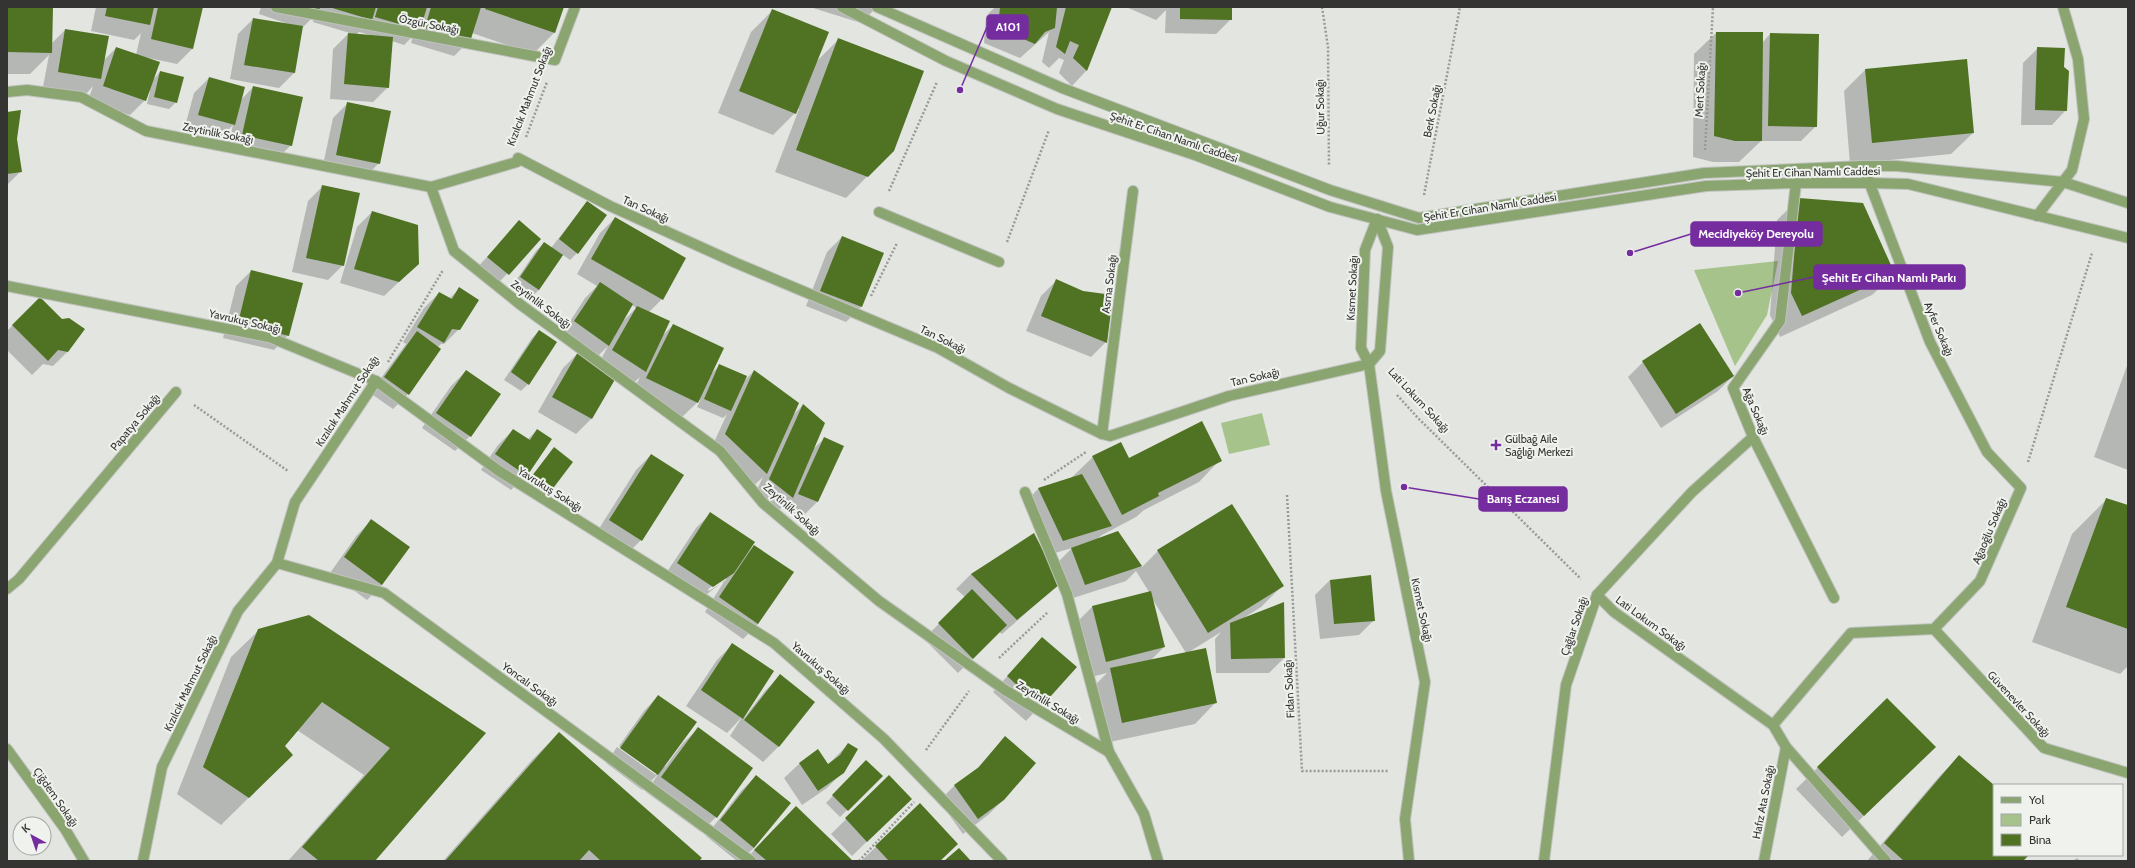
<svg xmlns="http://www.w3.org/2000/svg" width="2135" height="868" viewBox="0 0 2135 868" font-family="Cabin,sans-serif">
  <rect width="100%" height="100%" fill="#e2e5e0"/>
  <g fill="#a7c38c">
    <path d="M 1778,261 L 1767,315 L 1735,366 L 1694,270 Z"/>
    <path d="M 1262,413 L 1270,445 L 1229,454 L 1221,423 Z"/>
  </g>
  <g fill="#0003" fill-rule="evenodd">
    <path d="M 7,7 L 52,7 L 52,43 L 65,30 L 103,61 L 116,48 L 136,55 L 141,33 L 134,40 L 91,31 L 96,7 L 202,7 L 192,49 L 177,64 L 139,56 L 152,81 L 160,72 L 176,102 L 169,109 L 147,104 L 150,91 L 149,90 L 145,100 L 130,115 L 88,101 L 93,86 L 86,94 L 43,87 L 49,55 L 30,74 L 7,74 Z"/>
    <path d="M 261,7 L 563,7 L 555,32 L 533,54 L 472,33 L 469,41 L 454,56 L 411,43 L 413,36 L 404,45 L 392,41 L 388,87 L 373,102 L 330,99 L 333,49 L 348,34 L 353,34 L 313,22 L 314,16 L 302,28 L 294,73 L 279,88 L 230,79 L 238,34 L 253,19 L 291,25 L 259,14 ZM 359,32 L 370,35 L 370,36 L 356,35 Z"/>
    <path d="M 810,7 L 877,7 L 861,23 Z"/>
    <path d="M 995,7 L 1111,7 L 1086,71 L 1072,86 L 1059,73 L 1064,60 L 1059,58 L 1049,68 L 1042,62 L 1049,32 L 1020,58 L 984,43 L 986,16 Z"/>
    <path d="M 1126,7 L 1231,7 L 1231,19 L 1216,34 L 1165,33 L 1166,10 L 1156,20 Z"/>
    <path d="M 773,10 L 816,62 L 838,40 L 893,150 L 846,198 L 775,172 L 799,109 L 797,108 L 795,113 L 773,135 L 718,113 L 751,32 Z"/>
    <path d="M 1716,33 L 1762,33 L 1762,43 L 1770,34 L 1816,126 L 1801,141 L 1761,141 L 1739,162 L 1713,162 L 1693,157 L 1694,54 Z"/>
    <path d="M 2038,48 L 2063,67 L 2066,110 L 2052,125 L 2021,125 L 2023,63 Z"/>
    <path d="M 1865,70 L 1973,133 L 1951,154 L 1850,164 L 1844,91 Z"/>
    <path d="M 209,78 L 241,100 L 253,87 L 291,145 L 276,160 L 227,149 L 233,125 L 219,139 L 184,130 L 194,93 Z"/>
    <path d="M 348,103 L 379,163 L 364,178 L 322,170 L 333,118 Z"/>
    <path d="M 7,113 L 16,139 L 21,171 L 7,185 Z"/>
    <path d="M 323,186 L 343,265 L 328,280 L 292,272 L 308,201 Z"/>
    <path d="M 1799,199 L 1894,274 L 1872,295 L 1780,337 L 1770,315 L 1777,220 Z"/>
    <path d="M 587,202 L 577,253 L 570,260 L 563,255 L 539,290 L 531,297 L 513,285 L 536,251 L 544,243 L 551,248 Z"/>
    <path d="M 372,212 L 402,279 L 384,296 L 340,283 L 357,227 Z"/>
    <path d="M 615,218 L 662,299 L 649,312 L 662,336 L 673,325 L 712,373 L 720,365 L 742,383 L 754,371 L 792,416 L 803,405 L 812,450 L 824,439 L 842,447 L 817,502 L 802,517 L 784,509 L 787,502 L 777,512 L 755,494 L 763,477 L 751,488 L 711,449 L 727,414 L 723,418 L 697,407 L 701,399 L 682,417 L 632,393 L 640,377 L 630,386 L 615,377 L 591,419 L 576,434 L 538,412 L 563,368 L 578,353 L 560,337 L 585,298 L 597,286 L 577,274 L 600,233 ZM 632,305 L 636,308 L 623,321 ZM 608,346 L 598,365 L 592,362 Z"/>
    <path d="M 520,222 L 539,239 L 493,289 L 473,272 Z"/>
    <path d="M 842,237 L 883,253 L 861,307 L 846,322 L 806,306 L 827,252 Z"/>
    <path d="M 251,271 L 288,335 L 274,350 L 223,338 L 236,286 Z"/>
    <path d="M 1056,281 L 1106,342 L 1091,357 L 1026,331 L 1041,296 Z"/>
    <path d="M 459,289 L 459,329 L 444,344 L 441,344 L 438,347 L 408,394 L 393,409 L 370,393 L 406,344 L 403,342 L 424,308 L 439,293 L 449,299 Z"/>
    <path d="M 40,298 L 68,351 L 53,366 L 43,364 L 32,375 L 7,350 L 7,331 Z"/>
    <path d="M 1700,325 L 1733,376 L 1718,391 L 1661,428 L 1628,377 L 1643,362 Z"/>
    <path d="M 539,331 L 528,384 L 521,391 L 504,380 L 532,338 Z"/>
    <path d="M 2128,363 L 2128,470 L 2094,457 Z"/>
    <path d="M 466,371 L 470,436 L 455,451 L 422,428 L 451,386 Z"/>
    <path d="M 513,430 L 527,440 L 537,430 L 526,475 L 511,490 L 481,470 L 498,445 Z"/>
    <path d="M 554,449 L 550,490 L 543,497 L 525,484 Z"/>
    <path d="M 651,455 L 641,540 L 626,555 L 595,535 L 636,470 Z"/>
    <path d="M 1093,457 L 1128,459 L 1220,460 L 1199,482 L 1144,510 L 1136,517 L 1102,535 L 1097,539 L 1118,532 L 1142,567 L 1158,551 L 1282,586 L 1261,607 L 1245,617 L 1284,658 L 1269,673 L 1216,673 L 1215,639 L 1221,632 L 1189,652 L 1216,702 L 1195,724 L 1100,744 L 1089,691 L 1107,673 L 1091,677 L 1077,622 L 1092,607 L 1149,592 L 1136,571 L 1126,581 L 1070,599 L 1057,563 L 1072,548 L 1048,555 L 1024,503 L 1039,488 L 1071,478 ZM 1153,600 L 1186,653 L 1151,660 L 1164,647 Z"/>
    <path d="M 2107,499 L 2128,506 L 2128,666 L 2120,674 L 2032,642 L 2072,534 Z"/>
    <path d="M 711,513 L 746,554 L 754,546 L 792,573 L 758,624 L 743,639 L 705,612 L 725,580 L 697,602 L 663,578 L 696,528 ZM 726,577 L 726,580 L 709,591 L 708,589 Z"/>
    <path d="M 372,520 L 382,585 L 367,600 L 330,573 L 357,535 Z"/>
    <path d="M 1034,535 L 1059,584 L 1002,634 L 999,632 L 958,673 L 924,639 L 965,597 L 956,589 L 971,574 Z"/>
    <path d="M 1330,580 L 1374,620 L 1359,635 L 1320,639 L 1315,595 Z"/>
    <path d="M 259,630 L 485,733 L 374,861 L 288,861 L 364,775 L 297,730 L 283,746 L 292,755 L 221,825 L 177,794 L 231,657 Z"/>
    <path d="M 1042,638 L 1040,706 L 1026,721 L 993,692 Z"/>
    <path d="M 732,645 L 744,718 L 765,691 L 780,676 L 813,702 L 778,747 L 763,762 L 730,736 L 742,717 L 727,733 L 686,706 L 717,660 Z"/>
    <path d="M 658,696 L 664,765 L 665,767 L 683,743 L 698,729 L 752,768 L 716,817 L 701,832 L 646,792 L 659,773 L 642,790 L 606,763 L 617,747 L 656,775 L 656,773 L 619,746 L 644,711 Z"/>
    <path d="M 1887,699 L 1913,768 L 1842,837 L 1796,789 Z"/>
    <path d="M 559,733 L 698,861 L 443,861 L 532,760 Z"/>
    <path d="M 1005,737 L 1003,800 L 988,815 L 963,834 L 939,801 L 954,786 L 974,772 Z"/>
    <path d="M 848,744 L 843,772 L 827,788 L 802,805 L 784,778 L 799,764 L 818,751 L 828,765 Z"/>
    <path d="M 1959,756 L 1994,786 L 1994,855 L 2027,855 L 2022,861 L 1867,861 L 1938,778 Z"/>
    <path d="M 866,761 L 881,776 L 840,817 L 826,803 Z"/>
    <path d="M 756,776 L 754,848 L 740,861 L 737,861 L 706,836 L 741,791 Z"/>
    <path d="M 889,777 L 895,814 L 852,856 L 831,834 Z"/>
    <path d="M 920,805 L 957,844 L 940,861 L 861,861 Z"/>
    <path d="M 774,829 L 852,861 L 744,861 Z"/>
    <path d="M 2077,858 L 2080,861 L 2073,861 Z"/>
  </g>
  <g fill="#4f7223">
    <path d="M 7,7 L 53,7 L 52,53 L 7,52 Z"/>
    <path d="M 107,7 L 154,7 L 150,25 L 105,16 Z"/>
    <path d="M 158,7 L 203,7 L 193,49 L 151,39 Z"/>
    <path d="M 300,7 L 320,7 L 319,13 Z"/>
    <path d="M 329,7 L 376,7 L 372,20 Z"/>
    <path d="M 378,7 L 427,7 L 420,30 L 375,17 Z"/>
    <path d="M 431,7 L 481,7 L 470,42 L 425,28 Z"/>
    <path d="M 486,7 L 564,7 L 555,33 L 485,9 Z"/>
    <path d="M 1000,7 L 1057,7 L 1055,28 L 1045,32 L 1035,44 L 998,28 Z"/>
    <path d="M 1066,7 L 1112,7 L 1087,71 L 1073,58 L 1079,45 L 1070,41 L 1065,54 L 1056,47 Z"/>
    <path d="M 1180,7 L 1232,7 L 1232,20 L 1180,19 Z"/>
    <path d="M 772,9 L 829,32 L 796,114 L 739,91 Z"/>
    <path d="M 253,18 L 303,26 L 295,73 L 244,65 Z"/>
    <path d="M 65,29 L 109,36 L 101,79 L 58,72 Z"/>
    <path d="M 1716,32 L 1763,32 L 1762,141 L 1735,141 L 1714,136 Z"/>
    <path d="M 348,33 L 393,37 L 389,88 L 344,84 Z"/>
    <path d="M 1770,33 L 1819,34 L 1817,127 L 1768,126 Z"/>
    <path d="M 838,38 L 924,71 L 894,151 L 868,177 L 796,150 Z"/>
    <path d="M 116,47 L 160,62 L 146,101 L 103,86 Z"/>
    <path d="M 2037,47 L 2065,48 L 2064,67 L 2069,71 L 2067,111 L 2035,110 Z"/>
    <path d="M 1967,59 L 1974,133 L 1872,143 L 1865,69 Z"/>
    <path d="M 160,71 L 184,77 L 177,103 L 154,97 Z"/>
    <path d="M 209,77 L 245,87 L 235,125 L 198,115 Z"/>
    <path d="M 253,86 L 303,97 L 292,146 L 242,135 Z"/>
    <path d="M 347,102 L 391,111 L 380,164 L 336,155 Z"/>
    <path d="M 21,110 L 17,139 L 22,172 L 7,174 L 7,112 Z"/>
    <path d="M 322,185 L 360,193 L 344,266 L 306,258 Z"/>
    <path d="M 1799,198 L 1863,203 L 1895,274 L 1802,316 L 1791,293 Z"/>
    <path d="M 587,201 L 607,215 L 578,254 L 559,239 Z"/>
    <path d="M 372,211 L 418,225 L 419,264 L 399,282 L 354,269 Z"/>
    <path d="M 615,217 L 686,258 L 663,300 L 591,259 Z"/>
    <path d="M 519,220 L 541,239 L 509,275 L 487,257 Z"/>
    <path d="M 842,236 L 884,253 L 862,307 L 820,291 Z"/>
    <path d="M 544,242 L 563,255 L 539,290 L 520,277 Z"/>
    <path d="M 251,270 L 303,283 L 289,336 L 238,323 Z"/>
    <path d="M 1056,279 L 1083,291 L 1113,295 L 1107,343 L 1041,316 Z"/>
    <path d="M 600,282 L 633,304 L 609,346 L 574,321 Z"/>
    <path d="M 459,287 L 479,300 L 460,330 L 452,329 L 444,343 L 417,327 L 439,292 L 452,299 Z"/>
    <path d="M 40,297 L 62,319 L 69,318 L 85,329 L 68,352 L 58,350 L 48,361 L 12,325 Z"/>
    <path d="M 637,306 L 670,321 L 646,372 L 612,350 Z"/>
    <path d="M 1700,323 L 1734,376 L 1676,414 L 1642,361 Z"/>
    <path d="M 673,324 L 724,348 L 698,403 L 646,378 Z"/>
    <path d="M 539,330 L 557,342 L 529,385 L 511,372 Z"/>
    <path d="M 417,331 L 441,349 L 409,395 L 384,377 Z"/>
    <path d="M 578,352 L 617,376 L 592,419 L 552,397 Z"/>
    <path d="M 719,364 L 747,376 L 731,411 L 704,399 Z"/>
    <path d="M 466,370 L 501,394 L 471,437 L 436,413 Z"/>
    <path d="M 754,370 L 799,403 L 767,474 L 725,434 Z"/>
    <path d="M 803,404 L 825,423 L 793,498 L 769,479 Z"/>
    <path d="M 1202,421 L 1222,461 L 1158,493 L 1159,496 L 1122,515 L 1092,456 L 1121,442 L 1129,458 Z"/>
    <path d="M 513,429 L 530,440 L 537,429 L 552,439 L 527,476 L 495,454 Z"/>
    <path d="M 824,437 L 844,446 L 818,502 L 798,494 Z"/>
    <path d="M 554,447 L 573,462 L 551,491 L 532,476 Z"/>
    <path d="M 651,454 L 684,475 L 642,541 L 609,520 Z"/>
    <path d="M 1082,474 L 1112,526 L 1063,541 L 1038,488 Z"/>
    <path d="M 2106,498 L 2128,505 L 2128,629 L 2066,607 Z"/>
    <path d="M 1232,504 L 1284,586 L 1208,633 L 1157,550 Z"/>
    <path d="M 710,512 L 755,542 L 734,573 L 713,587 L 677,563 Z"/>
    <path d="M 371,519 L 410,547 L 382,585 L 344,557 Z"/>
    <path d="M 1118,531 L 1142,566 L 1085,585 L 1071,548 Z"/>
    <path d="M 1034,533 L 1060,584 L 1017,620 L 971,574 Z"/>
    <path d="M 754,545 L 794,572 L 758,624 L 719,597 Z"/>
    <path d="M 1371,575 L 1375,621 L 1334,624 L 1330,580 Z"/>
    <path d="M 972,589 L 1007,625 L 973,659 L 938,623 Z"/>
    <path d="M 1151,591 L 1165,647 L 1106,662 L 1092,606 Z"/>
    <path d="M 1284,602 L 1285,658 L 1231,659 L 1230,623 Z"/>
    <path d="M 309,615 L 486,733 L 375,861 L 319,861 L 302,847 L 390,748 L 322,702 L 285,746 L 293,755 L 249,798 L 203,767 L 258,629 Z"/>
    <path d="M 1042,637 L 1077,667 L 1041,707 L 1007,676 Z"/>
    <path d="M 732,643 L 774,671 L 743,719 L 701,690 Z"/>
    <path d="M 1206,648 L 1217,703 L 1122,723 L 1110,668 Z"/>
    <path d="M 780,674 L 815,702 L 779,747 L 744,720 Z"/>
    <path d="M 658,695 L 697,722 L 658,775 L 620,748 Z"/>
    <path d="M 1887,698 L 1936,747 L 1864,816 L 1817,767 Z"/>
    <path d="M 698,727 L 753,768 L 717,818 L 661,777 Z"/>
    <path d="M 559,732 L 702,858 L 699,861 L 601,861 L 589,850 L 579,861 L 445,861 Z"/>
    <path d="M 1005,736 L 1036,763 L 1004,800 L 978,819 L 954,785 L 979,767 Z"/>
    <path d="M 848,743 L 858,749 L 844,773 L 818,791 L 799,763 L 818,749 L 828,764 L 840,755 Z"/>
    <path d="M 1959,755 L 1994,785 L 1994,855 L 2029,855 L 2023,861 L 1904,861 L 1884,843 Z"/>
    <path d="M 866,760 L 883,776 L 848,811 L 832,795 Z"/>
    <path d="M 756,775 L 791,803 L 754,848 L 720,820 Z"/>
    <path d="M 889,775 L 912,799 L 867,842 L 845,818 Z"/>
    <path d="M 920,803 L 958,844 L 940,861 L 889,861 L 875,846 Z"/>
    <path d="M 796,806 L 853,861 L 767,861 L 754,850 Z"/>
    <path d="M 959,848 L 971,861 L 944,861 Z"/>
  </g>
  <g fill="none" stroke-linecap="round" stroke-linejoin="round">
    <defs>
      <g id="minor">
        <path d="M 276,7 L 555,60 L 575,7"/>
        <path d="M 842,7 L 946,61 L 1057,109 L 1195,155 L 1330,207 L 1417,230 L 1706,186 L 1796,183 L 1869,183 L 1908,184 L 2128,238"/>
        <path d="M 877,7 L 1062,88 L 1330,190 L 1419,218 L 1704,173 L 1863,166 L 1897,166 L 2063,182 L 2128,203"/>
        <path d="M 7,92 L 27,90 L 81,97 L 146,131 L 431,187"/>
        <path d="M 1796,183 L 1780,321 L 1733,388 L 1753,437 L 1834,598"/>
        <path d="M 879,212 L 999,262"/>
        <path d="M 2037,216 L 2072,170 L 2084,119 L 2078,59 L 2063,7"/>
        <path d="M 1377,219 L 1365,250 L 1361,348 L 1369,364 L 1386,491 L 1425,682 L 1405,819 L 1409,861"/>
        <path d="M 7,286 L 269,337 L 376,381 L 499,471 L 774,643 L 884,739 L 1002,861"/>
        <path d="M 1369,364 L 1380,351 L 1388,247 L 1377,219"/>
        <path d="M 1102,434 L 1133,191"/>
        <path d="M 1025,492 L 1067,594 L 1109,752 L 1144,814 L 1158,861"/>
        <path d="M 277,563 L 384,593 L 751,861"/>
        <path d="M 7,589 L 19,579 L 176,392"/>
        <path d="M 1597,595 L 1614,612 L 1773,725 L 1786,747 L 1886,861"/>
        <path d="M 1934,629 L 2044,748 L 2128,773"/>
        <path d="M 1773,725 L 1851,633 L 1934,629 L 1980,581 L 2021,488 L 1987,452 L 1930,342 L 1863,166"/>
        <path d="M 7,749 L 65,829 L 84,861"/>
        <path d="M 1109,752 L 1005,690 L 879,601 L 763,503 L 720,451 L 521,305 L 454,251 L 431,187 L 517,162 L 518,158 L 610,206 L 736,263 L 938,348 L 1009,388 L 1102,434 L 1110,436 L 1229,396 L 1369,364"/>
        <path d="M 143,861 L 162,767 L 238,611 L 277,563 L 295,502 L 376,381"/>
        <path d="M 1544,861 L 1566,685 L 1597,595 L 1692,492 L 1753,437"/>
        <path d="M 1764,861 L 1786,747"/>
      </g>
    </defs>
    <use href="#minor" stroke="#bfc2bd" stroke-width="12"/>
    <g stroke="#989a96" stroke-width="2.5" stroke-dasharray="2 2" stroke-linecap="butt">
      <path d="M 1322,7 L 1328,47 L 1329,166"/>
      <path d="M 526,137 L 547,82"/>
      <path d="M 1705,150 L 1713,7"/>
      <path d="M 889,191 L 937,82"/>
      <path d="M 1424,195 L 1460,7"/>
      <path d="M 1007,242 L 1049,130"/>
      <path d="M 871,296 L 897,243"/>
      <path d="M 388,362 L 443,270"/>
      <path d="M 1397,395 L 1418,418 L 1581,579"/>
      <path d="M 194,405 L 288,471"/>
      <path d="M 2028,462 L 2092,253"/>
      <path d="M 1044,480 L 1086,452"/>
      <path d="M 1287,495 L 1302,771 L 1389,771"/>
      <path d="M 999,658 L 1048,612"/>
      <path d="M 926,750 L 969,691"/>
      <path d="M 859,861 L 914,802"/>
    </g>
    <use href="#minor" stroke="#8ba571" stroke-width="10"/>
  </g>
  <path fill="#742c9f" stroke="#eff2ed" stroke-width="1.5" d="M1494 439h4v4h4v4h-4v4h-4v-4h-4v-4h4z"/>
  <g text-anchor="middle" stroke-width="4" stroke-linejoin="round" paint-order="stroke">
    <g font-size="11" fill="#343533" stroke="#eff2ed">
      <text transform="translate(429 24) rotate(11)" y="4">Özgür Sokağı</text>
      <text transform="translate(1700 90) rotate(-87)" y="4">Mert Sokağı</text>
      <text transform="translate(529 96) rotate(-69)" y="4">Kızılcık Mahmut Sokağı</text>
      <text transform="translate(1320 107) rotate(-91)" y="4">Uğur Sokağı</text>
      <text transform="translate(1432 111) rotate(-79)" y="4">Berk Sokağı</text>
      <text transform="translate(218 133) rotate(11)" y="4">Zeytinlik Sokağı</text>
      <text transform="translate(1174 137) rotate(19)" y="4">Şehit Er Cihan Namlı Caddesi</text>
      <text transform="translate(1813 172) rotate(-1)" y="4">Şehit Er Cihan Namlı Caddesi</text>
      <text transform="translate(1490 207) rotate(-9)" y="4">Şehit Er Cihan Namlı Caddesi</text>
      <text transform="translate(646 209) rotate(24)" y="4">Tan Sokağı</text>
      <text transform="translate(1109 284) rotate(-83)" y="4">Asma Sokağı</text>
      <text transform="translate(1352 288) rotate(-87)" y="4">Kısmet Sokağı</text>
      <text transform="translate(541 304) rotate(37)" y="4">Zeytinlik Sokağı</text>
      <text transform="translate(245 321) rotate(13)" y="4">Yavrukuş Sokağı</text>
      <text transform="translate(1939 329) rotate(67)" y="4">Ayfer Sokağı</text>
      <text transform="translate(943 339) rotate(26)" y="4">Tan Sokağı</text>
      <text transform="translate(1255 377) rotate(-13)" y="4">Tan Sokağı</text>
      <text transform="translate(1419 400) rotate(47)" y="4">Lati Lokum Sokağı</text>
      <text transform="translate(347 401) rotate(-57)" y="4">Kızılcık Mahmut Sokağı</text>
      <text transform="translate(1756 411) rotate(67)" y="4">Ağa Sokağı</text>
      <text transform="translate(135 422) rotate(-50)" y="4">Papatya Sokağı</text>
      <text transform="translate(550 489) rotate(32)" y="4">Yavrukuş Sokağı</text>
      <text transform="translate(792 509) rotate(42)" y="4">Zeytinlik Sokağı</text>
      <text transform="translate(1989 531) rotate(-67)" y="4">Ağaoğlu Sokağı</text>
      <text transform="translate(1422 610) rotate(78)" y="4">Kısmet Sokağı</text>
      <text transform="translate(1651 623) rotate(36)" y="4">Lati Lokum Sokağı</text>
      <text transform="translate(1574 626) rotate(-71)" y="4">Çağlar Sokağı</text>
      <text transform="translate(821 668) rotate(41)" y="4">Yavrukuş Sokağı</text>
      <text transform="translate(190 683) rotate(-64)" y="4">Kızılcık Mahmut Sokağı</text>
      <text transform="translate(530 684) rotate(36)" y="4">Yoncalı Sokağı</text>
      <text transform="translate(1289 689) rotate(-93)" y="4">Fidan Sokağı</text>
      <text transform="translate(1048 702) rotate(31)" y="4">Zeytinlik Sokağı</text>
      <text transform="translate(2019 704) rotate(47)" y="4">Güvenevler Sokağı</text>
      <text transform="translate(56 797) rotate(55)" y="4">Çiğdem Sokağı</text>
      <text transform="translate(1763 802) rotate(-79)" y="4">Hafız Ata Sokağı</text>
    </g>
    <g font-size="11" fill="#343533" stroke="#eff2ed" text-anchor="start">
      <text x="1505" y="443">Gülbağ Aile<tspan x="1505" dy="13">Sağlığı Merkezi</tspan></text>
    </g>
  </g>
  <path fill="none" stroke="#742c9f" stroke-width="1.5" d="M960 90L987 27M1630 253L1691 234M1738 293L1814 277M1404 487L1479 499"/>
  <g fill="#742c9f" stroke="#eff2ed" stroke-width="1.5">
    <circle cx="960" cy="90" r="4"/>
    <circle cx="1630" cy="253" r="4"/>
    <circle cx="1738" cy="293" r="4"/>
    <circle cx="1404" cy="487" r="4"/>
  </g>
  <g fill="#742c9f" stroke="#742c9f" stroke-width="1.5">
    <rect x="987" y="15" width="41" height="24" rx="4"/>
    <rect x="1691" y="222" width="131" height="24" rx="4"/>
    <rect x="1814" y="265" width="151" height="24" rx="4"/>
    <rect x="1479" y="487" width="88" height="24" rx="4"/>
  </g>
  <g font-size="12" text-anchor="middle" font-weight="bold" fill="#fff">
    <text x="1008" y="31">A101</text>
    <text x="1756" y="238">Mecidiyeköy Dereyolu</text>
    <text x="1889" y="282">Şehit Er Cihan Namlı Parkı</text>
    <text x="1523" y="503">Barış Eczanesi</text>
  </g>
  <rect width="2135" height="868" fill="none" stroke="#343533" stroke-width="16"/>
  <rect x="1993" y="784" width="130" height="72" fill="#eff2ed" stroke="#a4a6a3"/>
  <rect x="2001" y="797" width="20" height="6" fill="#8ba571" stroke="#a4a6a3"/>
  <text x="2029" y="804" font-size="12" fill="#343533">Yol</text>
  <rect x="2001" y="814" width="20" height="12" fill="#a7c38c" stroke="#a4a6a3"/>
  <text x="2029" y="824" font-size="12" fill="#343533">Park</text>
  <rect x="2001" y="834" width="20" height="12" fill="#4f7223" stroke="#a4a6a3"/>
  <text x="2029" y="844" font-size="12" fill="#343533">Bina</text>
  <g transform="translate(32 836) rotate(320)"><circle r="19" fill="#eff2ed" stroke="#a4a6a3"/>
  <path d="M0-3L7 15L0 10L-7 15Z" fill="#742c9f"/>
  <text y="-6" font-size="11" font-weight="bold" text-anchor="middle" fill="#343533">K</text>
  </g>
</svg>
